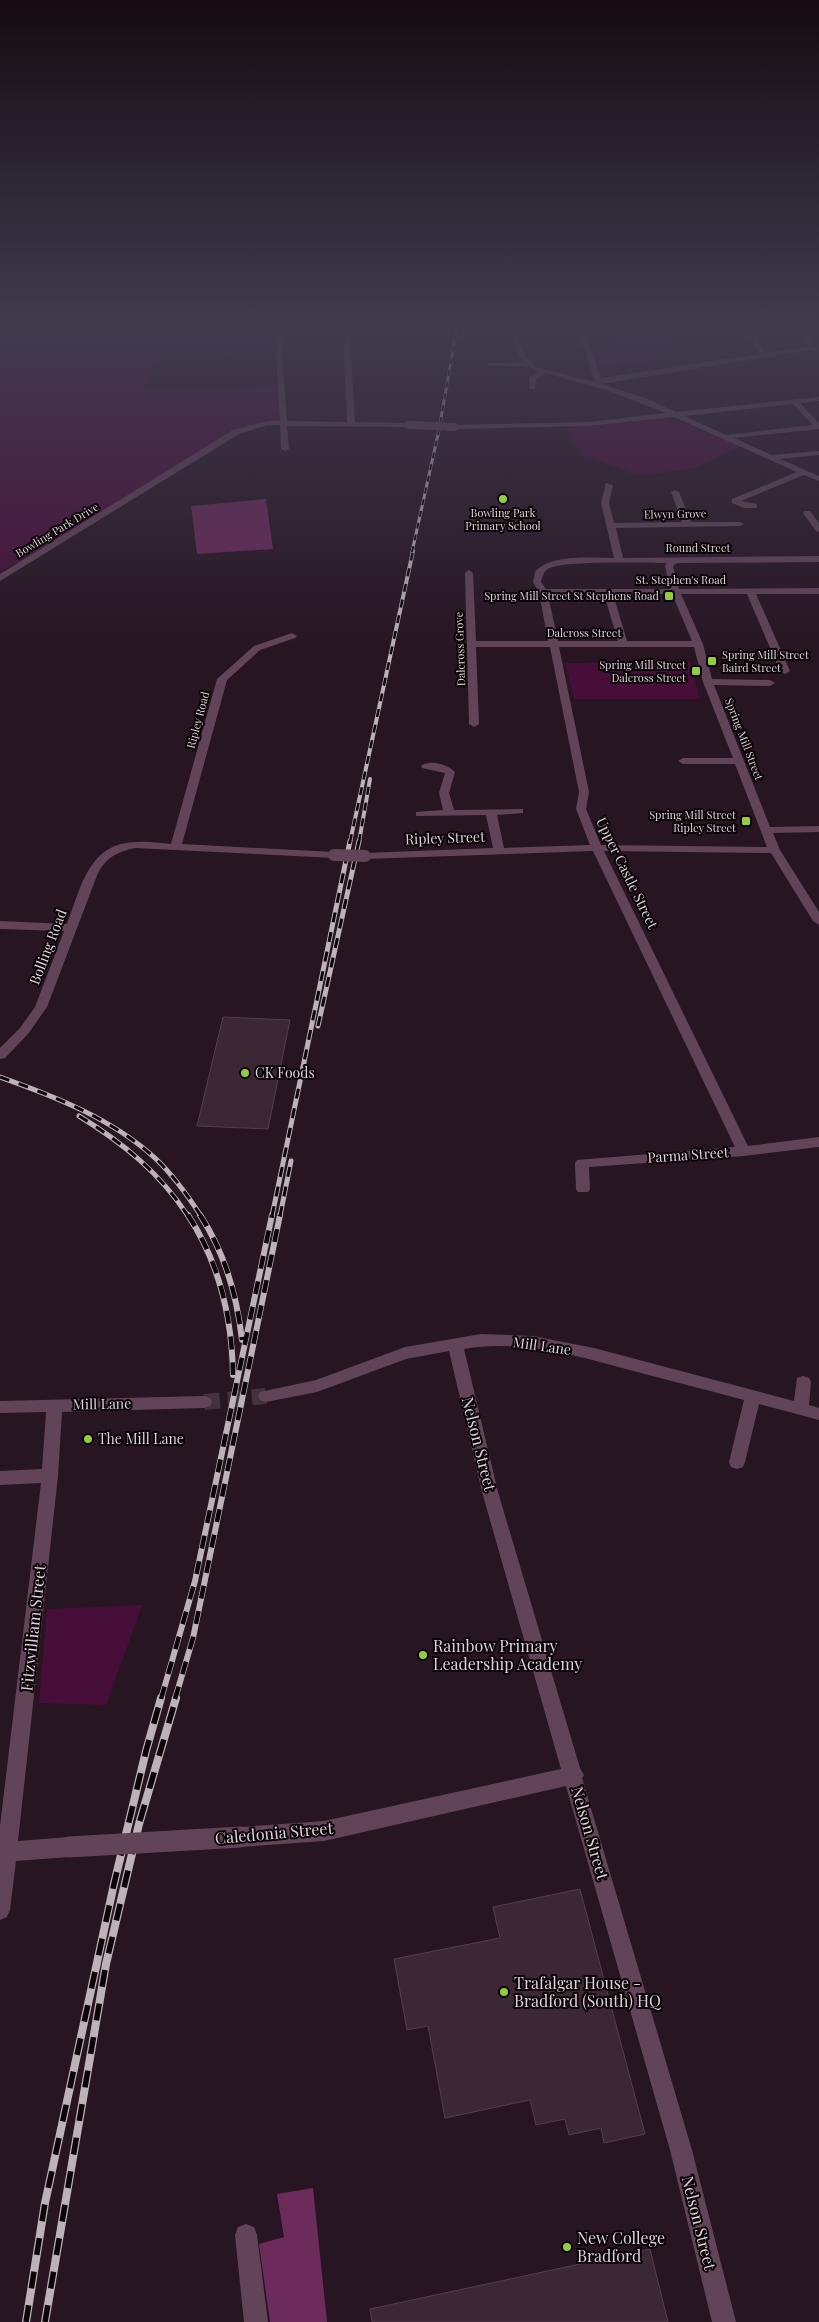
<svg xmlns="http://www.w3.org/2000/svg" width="819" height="2322" viewBox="0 0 819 2322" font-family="'Playfair Display',serif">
  <rect width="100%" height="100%" fill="#271521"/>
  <g fill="#480e3a">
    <path d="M 0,327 L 284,327 L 279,355 L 272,355 L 271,352 L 258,352 L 257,354 L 159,352 L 144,389 L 281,386 L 284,422 L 251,426 L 141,492 L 0,572 Z"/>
    <path d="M 607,327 L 715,327 L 715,332 L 670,333 L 682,360 L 667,358 L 638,360 L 647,362 L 599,368 L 591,347 L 618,346 Z"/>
    <path d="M 667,417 L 741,446 L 694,468 L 648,475 L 635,474 L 583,455 L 565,428 L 628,423 Z"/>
    <path d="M 690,662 L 700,699 L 574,699 L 565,663 Z"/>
    <path d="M 142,1605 L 106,1705 L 39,1703 L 47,1609 Z"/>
  </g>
  <path fill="#6c2b5b" d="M 313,2188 L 327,2322 L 270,2322 L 259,2244 L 284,2237 L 277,2194 Z"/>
  <path fill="#6a2959" d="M 266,499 L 273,549 L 197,554 L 191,506 Z"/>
  <g fill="#3c2835" stroke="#543f4d">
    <path d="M 223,1017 L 290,1020 L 268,1129 L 197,1126 Z"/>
    <path d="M 580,1889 L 645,2134 L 604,2143 L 601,2128 L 569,2135 L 565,2119 L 536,2125 L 530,2100 L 445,2118 L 428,2026 L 407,2030 L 394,1959 L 500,1938 L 493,1907 Z"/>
    <path d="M 650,2249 L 668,2322 L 372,2322 L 370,2309 Z"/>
  </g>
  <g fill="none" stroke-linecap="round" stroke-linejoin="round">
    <path stroke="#43313d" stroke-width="16" stroke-dasharray="16 8" stroke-linecap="butt" d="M 204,1402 L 266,1396"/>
    <g fill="#614458" fill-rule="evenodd">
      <path d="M 280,327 L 286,327 L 282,355 L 287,421 L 347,422 L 343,327 L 349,327 L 350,331 L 406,331 L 404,334 L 350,335 L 355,422 L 409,423 L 413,425 L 412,427 L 287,426 L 289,449 L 285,451 L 281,449 L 280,425 L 268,425 L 239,434 L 0,581 L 0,574 L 233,430 L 268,421 L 280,421 L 276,355 Z"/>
      <path d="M 509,327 L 515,327 L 525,355 L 536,367 L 595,382 L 584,347 L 572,327 L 579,327 L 590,347 L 601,378 L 759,354 L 745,327 L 752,327 L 765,353 L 808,347 L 802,340 L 800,327 L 806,327 L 808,339 L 818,350 L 818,352 L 811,350 L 601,384 L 645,398 L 676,412 L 819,397 L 819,401 L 800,403 L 819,423 L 819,429 L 734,438 L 772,455 L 819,451 L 819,455 L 780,459 L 819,476 L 819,481 L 804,475 L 741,501 L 757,504 L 757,508 L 744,508 L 732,503 L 732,499 L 797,472 L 674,417 L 589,426 L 452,429 L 451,427 L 455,425 L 589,422 L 666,413 L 606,390 L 545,373 L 536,380 L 535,389 L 529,389 L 529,379 L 538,371 L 527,366 L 487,366 L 487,364 L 489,363 L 523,362 L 516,350 ZM 793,404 L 813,425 L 726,435 L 684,416 Z"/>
      <path d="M 606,483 L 613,485 L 609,503 L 614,523 L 682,522 L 671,492 L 675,490 L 679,492 L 691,522 L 740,522 L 744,524 L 740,526 L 616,528 L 623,558 L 819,556 L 819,562 L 677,563 L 673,566 L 679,589 L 819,588 L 819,594 L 756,594 L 790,671 L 785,674 L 780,671 L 747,594 L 681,594 L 703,644 L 712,679 L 770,680 L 775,683 L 770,686 L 714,685 L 770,827 L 819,826 L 819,832 L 773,833 L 780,850 L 819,912 L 819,925 L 813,921 L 771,853 L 604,851 L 748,1146 L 819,1137 L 819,1147 L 744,1156 L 589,1167 L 590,1189 L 588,1192 L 578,1192 L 576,1189 L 575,1163 L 577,1160 L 735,1147 L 593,851 L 365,859 L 359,856 L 365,853 L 493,848 L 486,815 L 416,816 L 416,812 L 443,810 L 439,793 L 445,773 L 422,768 L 421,766 C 429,759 448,764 455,772 L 449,793 L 454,810 L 523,809 L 523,813 L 497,815 L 504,848 L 590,845 L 576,809 L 579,792 L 550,647 L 476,647 L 479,724 L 474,727 L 469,724 L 465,573 L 469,570 L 473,573 L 476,641 L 548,641 L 539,592 L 533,582 L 535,572 C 550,554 592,558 614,558 L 601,503 ZM 667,563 L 665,566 L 670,589 L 546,589 L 541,582 C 543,576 543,572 548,569 C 560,560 647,563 667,563 ZM 604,594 L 618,641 L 558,641 L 548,595 ZM 613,594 L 672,594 L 692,641 L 627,641 ZM 559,647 L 694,647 L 703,682 L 733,758 L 683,758 L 678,761 L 683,764 L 735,764 L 767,847 L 601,845 L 586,809 L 589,792 Z"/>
      <path d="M 804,511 L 810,511 L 819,523 L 819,532 L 816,531 L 803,513 Z"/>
      <path d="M 292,633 L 297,636 L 295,638 L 260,650 L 227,680 L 182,844 L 334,852 L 340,855 L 334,858 L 135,848 C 117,852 107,857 98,873 L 47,1007 L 28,1034 L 5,1058 L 0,1059 L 0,1048 L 20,1028 L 35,1007 L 64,931 L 0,929 L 0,921 L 67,924 C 81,888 88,843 136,842 C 148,841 160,843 171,844 L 217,679 L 254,646 Z"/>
      <path d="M 481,1334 L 533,1336 L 594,1348 L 794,1401 L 797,1378 L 803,1376 L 809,1378 L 811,1382 L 809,1405 L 819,1408 L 819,1420 L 759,1404 L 745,1462 L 743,1467 L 737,1469 L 731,1467 L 729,1462 L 744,1400 C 709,1391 673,1381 637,1372 C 582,1357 522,1339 464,1349 L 498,1492 L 580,1768 L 584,1775 L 582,1778 L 692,2150 L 736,2322 L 712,2322 L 670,2150 L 566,1786 L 324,1841 L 241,1847 L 234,1844 L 231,1837 L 234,1830 L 241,1827 L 324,1821 L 561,1769 L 482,1492 L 449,1351 L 406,1359 L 317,1392 L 266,1402 L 260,1400 L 258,1396 L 260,1392 L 316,1380 L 405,1347 Z"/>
      <path d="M 204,1396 L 210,1398 L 212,1402 L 210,1406 L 204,1408 L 62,1412 L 58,1476 L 18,1841 L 69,1837 L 76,1840 L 79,1847 L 76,1854 L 69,1857 L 16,1861 L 10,1910 L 7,1917 L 0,1920 L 0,1826 L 41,1483 L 0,1485 L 0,1471 L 42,1469 L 46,1412 L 0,1413 L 0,1401 Z"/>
      <path d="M 246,2224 L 254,2227 L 257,2235 L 268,2322 L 244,2322 L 235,2235 L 238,2227 Z"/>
    </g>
    <defs>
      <path id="rail-far4" d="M 412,552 L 439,430 L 457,327"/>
      <g id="rail-far3">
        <path d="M 350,842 L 413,551"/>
        <path d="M 359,842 L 370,779"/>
      </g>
      <g id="rail-far2">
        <path d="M 318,1026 L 359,841"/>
        <path d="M 0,1077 C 54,1096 113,1119 156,1159 C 174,1176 188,1196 201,1216"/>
        <path d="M 79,1116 C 123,1143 160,1173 188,1216"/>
        <path d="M 272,1216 L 350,841"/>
        <path d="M 280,1216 L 291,1161"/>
      </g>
      <g id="rail-far1">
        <path d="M 188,1215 C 220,1264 232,1317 233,1375"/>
        <path d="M 200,1215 C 225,1253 237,1296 242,1340"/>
        <path d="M 161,1699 L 195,1581 L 272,1215"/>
        <path d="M 175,1699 L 193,1638 L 280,1215"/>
      </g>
      <g id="rail">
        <path d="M 26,2322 L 45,2203 L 114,1884 L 146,1751 L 161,1698"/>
        <path d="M 45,2322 L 106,1964 L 139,1824 L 176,1698"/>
      </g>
    </defs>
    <use href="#rail-far4" stroke="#bfb1ba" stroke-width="3"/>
    <use href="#rail-far3" stroke="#bfb1ba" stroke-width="4"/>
    <use href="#rail-far2" stroke="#bfb1ba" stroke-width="5"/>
    <use href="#rail-far1" stroke="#bfb1ba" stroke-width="6"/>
    <use href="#rail" stroke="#bfb1ba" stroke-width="8"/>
    <use href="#rail-far4" stroke="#0b0408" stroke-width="2" stroke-dasharray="6" stroke-linecap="butt"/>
    <use href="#rail-far3" stroke="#0b0408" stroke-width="2.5" stroke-dasharray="8" stroke-linecap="butt"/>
    <use href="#rail-far2" stroke="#0b0408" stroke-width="3" stroke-dasharray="10" stroke-linecap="butt"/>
    <use href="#rail-far1" stroke="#0b0408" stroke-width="4.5" stroke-dasharray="13" stroke-linecap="butt"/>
    <use href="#rail" stroke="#0b0408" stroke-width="5.5" stroke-dasharray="17" stroke-linecap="butt"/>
    <path stroke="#614458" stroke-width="8" d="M 409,425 L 455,427"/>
    <path stroke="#614458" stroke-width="12" d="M 334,855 L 365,856"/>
    <path stroke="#614458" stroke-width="21" d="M 69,1847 L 241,1837"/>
  </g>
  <linearGradient id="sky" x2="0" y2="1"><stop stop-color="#150c12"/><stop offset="0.5" stop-color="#413b4e"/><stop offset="1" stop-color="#413b4e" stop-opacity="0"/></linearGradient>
  <rect width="819" height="652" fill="url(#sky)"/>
  <g fill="#93cc3d" stroke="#0b0408" stroke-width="2">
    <circle cx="503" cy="499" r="5"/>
    <rect x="664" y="591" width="10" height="10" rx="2.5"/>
    <rect x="707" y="656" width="10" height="10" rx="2.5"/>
    <rect x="691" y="666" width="10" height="10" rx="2.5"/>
    <rect x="741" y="816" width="10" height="10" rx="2.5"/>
    <circle cx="245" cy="1073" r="5"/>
    <circle cx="88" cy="1439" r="5"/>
    <circle cx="423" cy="1655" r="5"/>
    <circle cx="504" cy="1992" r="5"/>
    <circle cx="567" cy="2247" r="5"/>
  </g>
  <g text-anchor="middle" stroke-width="4" stroke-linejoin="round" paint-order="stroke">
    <g font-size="11" fill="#dfd2da" stroke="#0b0408" text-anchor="end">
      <text x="503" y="517" text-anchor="middle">Bowling Park<tspan x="503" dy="13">Primary School</tspan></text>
      <text x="659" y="600">Spring Mill Street St Stephens Road</text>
      <text x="722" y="659" text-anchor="start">Spring Mill Street<tspan x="722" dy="13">Baird Street</tspan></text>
      <text x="686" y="669">Spring Mill Street<tspan x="686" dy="13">Dalcross Street</tspan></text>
      <text x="736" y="819">Spring Mill Street<tspan x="736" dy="13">Ripley Street</tspan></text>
    </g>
    <g font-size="11" fill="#dfd2da" stroke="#0b0408">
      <text transform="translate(675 514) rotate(-1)" y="4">Elwyn Grove</text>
      <text transform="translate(57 530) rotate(-31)" y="4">Bowling Park Drive</text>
      <text x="698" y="552">Round Street</text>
      <text x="681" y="584">St. Stephen's Road</text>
      <text x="584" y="637">Dalcross Street</text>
      <text transform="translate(460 649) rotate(-92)" y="4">Dalcross Grove</text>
      <text transform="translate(198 720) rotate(-75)" y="4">Ripley Road</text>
      <text transform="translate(744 739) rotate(69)" y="4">Spring Mill Street</text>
    </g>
    <g font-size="14" fill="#dfd2da" stroke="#0b0408">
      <text transform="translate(445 838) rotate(-2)" y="5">Ripley Street</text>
      <text transform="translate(627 873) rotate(64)" y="5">Upper Castle Street</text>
      <text transform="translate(48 947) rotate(-69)" y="5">Bolling Road</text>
      <text transform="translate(688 1155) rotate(-4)" y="5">Parma Street</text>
      <text transform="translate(542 1346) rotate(8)" y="5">Mill Lane</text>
      <text transform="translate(102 1404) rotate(-1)" y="5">Mill Lane</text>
    </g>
    <g font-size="14" fill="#dfd2da" stroke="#0b0408" text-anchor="start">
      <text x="255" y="1078">CK Foods</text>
      <text x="98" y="1444">The Mill Lane</text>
    </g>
    <g font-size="16" fill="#dfd2da" stroke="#0b0408">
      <text transform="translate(479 1444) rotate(76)" y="6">Nelson Street</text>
      <text transform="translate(33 1628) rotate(-84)" y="6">Fitzwilliam Street</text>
      <text transform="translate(274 1833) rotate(-5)" y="6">Caledonia Street</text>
      <text transform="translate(590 1833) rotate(74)" y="6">Nelson Street</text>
      <text transform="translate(699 2223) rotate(76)" y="6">Nelson Street</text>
    </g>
    <g font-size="16" fill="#dfd2da" stroke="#0b0408" text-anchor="start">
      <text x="433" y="1652">Rainbow Primary<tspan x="433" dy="18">Leadership Academy</tspan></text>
      <text x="514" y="1989">Trafalgar House -<tspan x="514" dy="18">Bradford (South) HQ</tspan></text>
      <text x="577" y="2244">New College<tspan x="577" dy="18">Bradford</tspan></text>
    </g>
  </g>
</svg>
